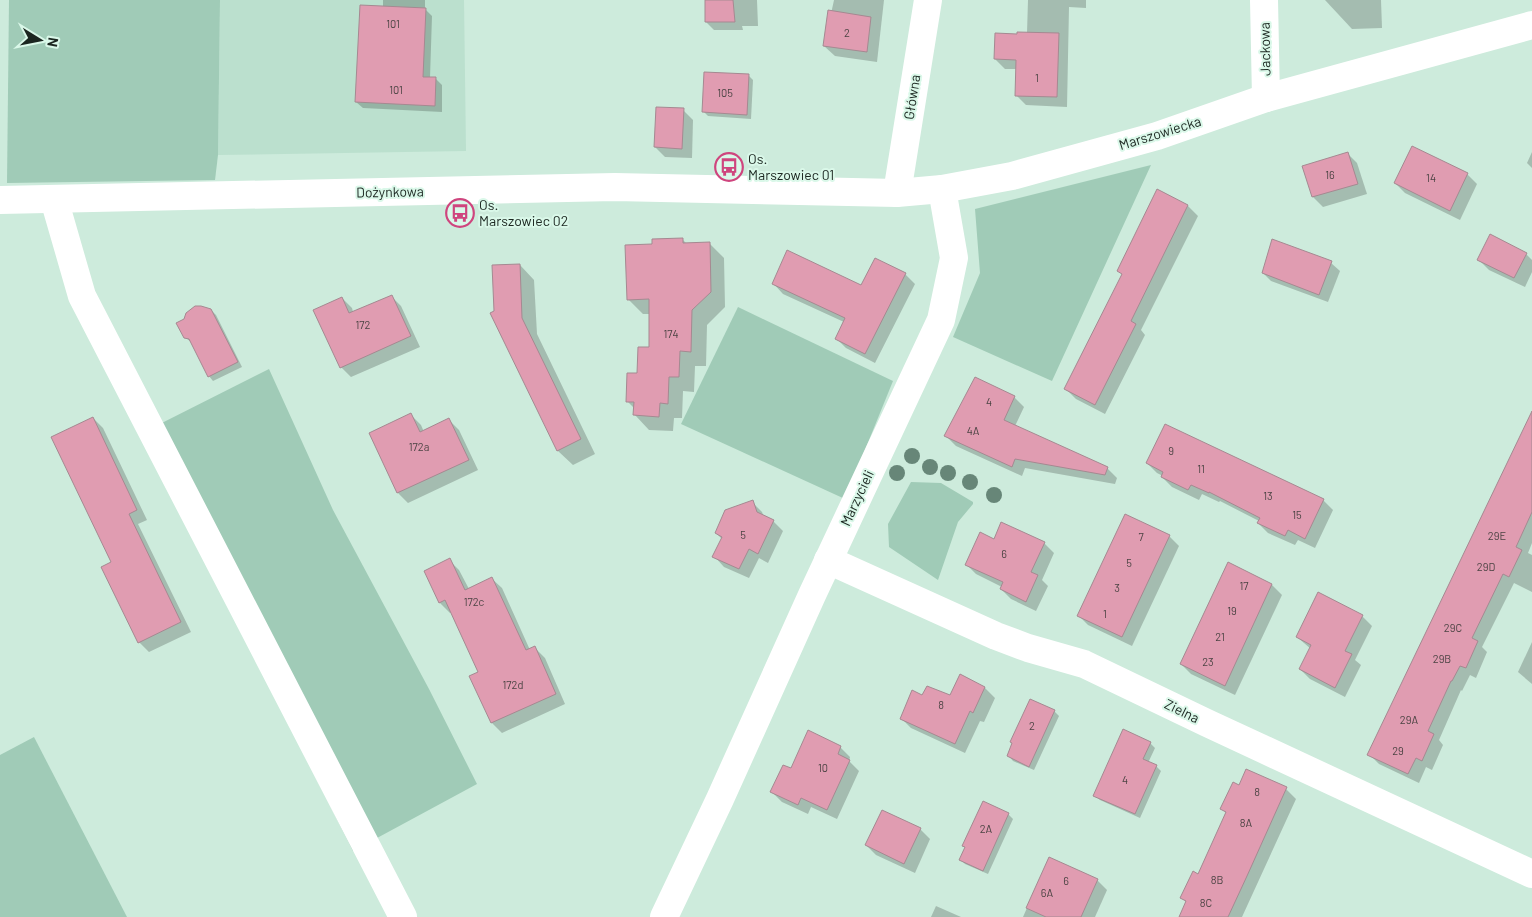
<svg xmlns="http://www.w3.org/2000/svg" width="1532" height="917" viewBox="0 0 1532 917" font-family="Barlow,sans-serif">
  <rect width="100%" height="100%" fill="#cdebdc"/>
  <path fill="#bbe0ce" d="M 220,0 L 464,0 L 466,151 L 218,155 Z"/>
  <g fill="#a0cbb7">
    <path d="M 9,0 L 220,0 L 218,155 L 215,180 L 7,183 Z"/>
    <path d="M 1151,165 L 1052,381 L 953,337 L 980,273 L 975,209 Z"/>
    <path d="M 738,307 L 893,381 L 845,499 L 681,424 Z"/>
    <path d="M 269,369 L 333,510 L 429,689 L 477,784 L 353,851 L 142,433 Z"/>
    <path d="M 911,482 L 941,483 L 973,502 L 973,504 L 958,522 L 938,580 L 889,547 L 888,524 Z"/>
    <path d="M 34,737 L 127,917 L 0,917 L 0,755 Z"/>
  </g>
  <g fill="#0003">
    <path d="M 383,0 L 425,0 L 425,9 L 432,16 L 430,78 L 436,79 L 442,85 L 442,112 L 363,108 L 356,102 L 383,7 Z"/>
    <path d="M 706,0 L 757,0 L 758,26 L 742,26 L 743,30 L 714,30 L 706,22 Z"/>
    <path d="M 834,0 L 884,0 L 877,62 L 835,56 L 824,46 Z"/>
    <path d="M 1028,0 L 1086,0 L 1086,8 L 1069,7 L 1067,107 L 1026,105 L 1016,95 L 1017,69 L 1005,69 L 995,59 L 1018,35 L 1027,33 Z"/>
    <path d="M 1325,0 L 1381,0 L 1382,28 L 1352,29 Z"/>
    <path d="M 749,76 L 753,80 L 751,119 L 708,116 L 703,111 Z"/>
    <path d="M 683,110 L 693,120 L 692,158 L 665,157 L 655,147 Z"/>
    <path d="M 1532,152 L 1532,168 L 1527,163 Z"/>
    <path d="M 1347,153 L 1357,163 L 1367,194 L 1323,207 L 1313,197 L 1304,166 Z"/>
    <path d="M 1467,174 L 1477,184 L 1460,220 L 1405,193 L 1395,183 Z"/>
    <path d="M 1158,191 L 1188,206 L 1198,216 L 1141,330 L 1145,335 L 1105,414 L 1076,399 L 1066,389 L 1123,275 L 1118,270 Z"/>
    <path d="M 682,239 L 687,244 L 709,243 L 724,258 L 725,307 L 707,325 L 706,366 L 695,366 L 694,392 L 683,391 L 682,418 L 674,418 L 673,431 L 649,430 L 635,415 L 635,409 L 627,401 L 650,348 L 650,314 L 643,314 L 628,299 L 653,245 Z"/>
    <path d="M 1526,254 L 1532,260 L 1532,272 L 1525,287 L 1489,270 L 1479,260 Z"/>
    <path d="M 1331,263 L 1340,271 L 1328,302 L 1271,281 L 1263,273 Z"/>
    <path d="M 520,265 L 534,280 L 537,334 L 595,454 L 573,465 L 558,451 L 491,314 L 496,312 Z"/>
    <path d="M 905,274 L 915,284 L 875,363 L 846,348 L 836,338 L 844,322 L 783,294 L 773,283 L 862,287 Z"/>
    <path d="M 391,296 L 401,306 L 420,347 L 351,377 L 341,367 L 315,310 L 342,298 L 352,308 L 353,312 Z"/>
    <path d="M 211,310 L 216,315 L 242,367 L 213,381 L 209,376 L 192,343 L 185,337 Z"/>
    <path d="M 1014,397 L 1024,407 L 1015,426 L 1107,468 L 1117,478 L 1115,484 L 1025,468 L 1022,476 L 956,446 L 946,436 Z"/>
    <path d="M 411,415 L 421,425 L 424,432 L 449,420 L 459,430 L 478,470 L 408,503 L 398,493 L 370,434 Z"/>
    <path d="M 93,418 L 103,428 L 147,520 L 138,524 L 191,632 L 149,652 L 139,642 L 112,563 Z"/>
    <path d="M 1532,424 L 1532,543 L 1528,553 L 1532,555 L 1532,592 L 1514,583 L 1482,647 L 1487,652 L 1476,678 L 1470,675 L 1462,691 L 1461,690 L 1439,740 L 1443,745 L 1432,770 L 1426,767 L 1419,783 L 1379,764 L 1369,754 Z"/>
    <path d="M 1147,463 L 1323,500 L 1333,510 L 1315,548 L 1298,540 L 1295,545 L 1268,533 L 1258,523 L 1259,521 L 1220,501 L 1219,502 L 1202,494 L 1199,500 L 1172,487 L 1162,477 L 1163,476 L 1157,473 Z"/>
    <path d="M 752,502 L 762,512 L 764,517 L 773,521 L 783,531 L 768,563 L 759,558 L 749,578 L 724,567 L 714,556 L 722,539 L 716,533 Z"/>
    <path d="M 1169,536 L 1179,546 L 1132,646 L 1088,625 L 1078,615 Z"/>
    <path d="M 994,540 L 1044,543 L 1054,553 L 1042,580 L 1048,586 L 1036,611 L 1011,599 L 1001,589 L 1002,587 L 976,574 L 966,564 Z"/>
    <path d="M 449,560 L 459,570 L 469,589 L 491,578 L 502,588 L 530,650 L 535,648 L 545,658 L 565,704 L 502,733 L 492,723 L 480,672 L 452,612 L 450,613 L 440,603 Z"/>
    <path d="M 1229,564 L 1272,585 L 1282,595 L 1235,695 L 1191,674 L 1181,664 Z"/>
    <path d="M 1362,616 L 1372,626 L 1355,660 L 1361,665 L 1345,697 L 1310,679 L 1300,669 L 1311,649 L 1297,637 Z"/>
    <path d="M 1532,642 L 1532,684 L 1518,672 Z"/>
    <path d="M 960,676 L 985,688 L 995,698 L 984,722 L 980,721 L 965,753 L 911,728 L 901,718 L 923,697 L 950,696 Z"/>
    <path d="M 1054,711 L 1059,716 L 1034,770 L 1013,761 L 1009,756 Z"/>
    <path d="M 1150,743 L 1155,748 L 1148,763 L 1156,766 L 1161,771 L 1140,818 L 1100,800 L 1095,795 Z"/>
    <path d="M 840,747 L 850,757 L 849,761 L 859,771 L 837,819 L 811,807 L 808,814 L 782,802 L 772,792 L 791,770 Z"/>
    <path d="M 1239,787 L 1286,789 L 1296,799 L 1242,917 L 1180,917 L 1187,903 L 1182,898 L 1198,875 L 1227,814 L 1222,809 Z"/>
    <path d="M 1008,814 L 1013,819 L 988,874 L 965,864 L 960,859 Z"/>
    <path d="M 920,829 L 930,839 L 915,873 L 876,855 L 866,845 Z"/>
    <path d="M 1049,858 L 1097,880 L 1107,890 L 1095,917 L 1023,917 Z"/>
    <path d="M 936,906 L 961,917 L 931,917 Z"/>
  </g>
  <g fill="#e09cb1" stroke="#a58991">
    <path d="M 705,0 L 733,0 L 735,22 L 705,22 Z"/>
    <path d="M 360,5 L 426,8 L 423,77 L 436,77 L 435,106 L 355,102 Z"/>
    <path d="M 828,10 L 871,17 L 867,52 L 823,46 Z"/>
    <path d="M 1017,32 L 1059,33 L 1057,97 L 1015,96 L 1016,60 L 994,59 L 995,33 L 1017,34 Z"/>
    <path d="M 704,72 L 749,74 L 747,115 L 702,112 Z"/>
    <path d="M 656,107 L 684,108 L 682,149 L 654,147 Z"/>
    <path d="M 1412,146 L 1468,173 L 1450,211 L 1394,183 Z"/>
    <path d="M 1348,152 L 1358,184 L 1312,197 L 1302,166 Z"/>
    <path d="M 1157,189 L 1188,205 L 1131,321 L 1136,324 L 1095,405 L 1064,389 L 1122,274 L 1117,271 Z"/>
    <path d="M 1490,234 L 1527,253 L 1514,278 L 1477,260 Z"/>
    <path d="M 683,238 L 683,243 L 710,242 L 711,292 L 692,310 L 691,352 L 680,351 L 679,377 L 669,377 L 668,404 L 660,403 L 659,417 L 633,415 L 634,402 L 626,402 L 627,373 L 637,373 L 638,347 L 649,347 L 649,299 L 627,300 L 625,245 L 652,244 L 652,239 Z"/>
    <path d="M 1272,239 L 1332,261 L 1319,295 L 1262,273 Z"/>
    <path d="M 787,250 L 861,285 L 875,258 L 906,273 L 865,354 L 835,339 L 845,318 L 772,284 Z"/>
    <path d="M 520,264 L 522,318 L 581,439 L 557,451 L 490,313 L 494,311 L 492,265 Z"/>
    <path d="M 392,295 L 411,336 L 340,368 L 313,310 L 342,297 L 349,313 Z"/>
    <path d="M 195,306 L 201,306 L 211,309 L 238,362 L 208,377 L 189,339 L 184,338 L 176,323 L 184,319 L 186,313 Z"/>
    <path d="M 975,377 L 1015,396 L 1004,420 L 1108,467 L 1105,475 L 1015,459 L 1012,467 L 944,436 Z"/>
    <path d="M 1532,411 L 1532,512 L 1516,547 L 1522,550 L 1509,577 L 1503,574 L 1472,638 L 1478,641 L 1466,668 L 1460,666 L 1452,681 L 1451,681 L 1428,731 L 1434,734 L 1422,761 L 1416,758 L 1408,774 L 1367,755 Z"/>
    <path d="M 411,413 L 420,432 L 449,418 L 469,460 L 397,493 L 369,433 Z"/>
    <path d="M 93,417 L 137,510 L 129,514 L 181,622 L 138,643 L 101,567 L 111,562 L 51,437 Z"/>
    <path d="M 1165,424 L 1324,499 L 1305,539 L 1288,530 L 1285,536 L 1257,523 L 1260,518 L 1209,492 L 1209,493 L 1191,485 L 1188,490 L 1161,477 L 1163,472 L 1146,463 Z"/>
    <path d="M 753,500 L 757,512 L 774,520 L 758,554 L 749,549 L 739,569 L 712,557 L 722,537 L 715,533 L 725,510 Z"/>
    <path d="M 1125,514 L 1170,535 L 1122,637 L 1077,616 Z"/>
    <path d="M 1001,522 L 1045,542 L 1031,572 L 1038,575 L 1026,602 L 1000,589 L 1003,582 L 965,565 L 980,532 L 994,539 Z"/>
    <path d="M 450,558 L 465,590 L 492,577 L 526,650 L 535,646 L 556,694 L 491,723 L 469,676 L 478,672 L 445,600 L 439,603 L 424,571 Z"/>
    <path d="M 1228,562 L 1272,584 L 1225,686 L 1180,664 Z"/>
    <path d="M 1318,592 L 1363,615 L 1345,651 L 1352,654 L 1335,688 L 1299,669 L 1311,645 L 1296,637 Z"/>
    <path d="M 960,674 L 985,687 L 973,713 L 970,711 L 955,744 L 900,719 L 912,690 L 922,695 L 927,686 L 950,695 Z"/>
    <path d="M 1030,699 L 1055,710 L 1029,767 L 1007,756 L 1012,743 L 1010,742 Z"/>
    <path d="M 1123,729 L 1151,742 L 1143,759 L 1157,765 L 1135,814 L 1093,796 Z"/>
    <path d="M 808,730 L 841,746 L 838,754 L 850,760 L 827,810 L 801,798 L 798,805 L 770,792 L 783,765 L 791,768 Z"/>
    <path d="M 1246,769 L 1287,787 L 1247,876 L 1228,917 L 1179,917 L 1186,901 L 1180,898 L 1193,871 L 1198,874 L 1226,812 L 1220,809 L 1233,782 L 1239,785 Z"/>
    <path d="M 983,801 L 1009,813 L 983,871 L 959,860 L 965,847 L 962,846 Z"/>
    <path d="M 882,810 L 921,828 L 904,864 L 865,845 Z"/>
    <path d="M 1049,857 L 1098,879 L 1081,917 L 1046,917 L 1026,908 Z"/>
  </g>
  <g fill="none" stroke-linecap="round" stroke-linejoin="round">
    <g stroke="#fff" stroke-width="28">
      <path d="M 1264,0 L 1266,98"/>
      <path d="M 897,193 L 928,0"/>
      <path d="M 54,199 L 82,296 L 403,917"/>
      <path d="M 0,200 L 615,187 L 897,193 L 942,189 L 1012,176 L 1157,136 L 1266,98 L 1532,25"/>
      <path d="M 828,560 L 996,636 L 1028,648 L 1084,664 L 1207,723 L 1532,874"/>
      <path d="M 664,917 L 720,799 L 812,595 L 941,320 L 954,258 L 942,189"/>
    </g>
  </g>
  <g fill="#678678">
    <circle cx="912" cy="456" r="8"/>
    <circle cx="930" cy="467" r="8"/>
    <circle cx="897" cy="473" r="8"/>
    <circle cx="948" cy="473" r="8"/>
    <circle cx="970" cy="482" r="8"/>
    <circle cx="994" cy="495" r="8"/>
  </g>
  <defs>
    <symbol id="bus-ring" viewBox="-11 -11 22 22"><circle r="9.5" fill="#daf8e9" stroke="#cf457e" stroke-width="1.5"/><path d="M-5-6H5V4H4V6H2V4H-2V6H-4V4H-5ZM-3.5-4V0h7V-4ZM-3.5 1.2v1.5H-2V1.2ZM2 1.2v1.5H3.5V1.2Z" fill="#cf457e"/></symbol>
  </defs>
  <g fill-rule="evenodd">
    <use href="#bus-ring" x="713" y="151" width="32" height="32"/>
    <use href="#bus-ring" x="444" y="197" width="32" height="32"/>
  </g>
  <g text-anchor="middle" stroke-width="4" stroke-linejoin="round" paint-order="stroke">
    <g font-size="11" fill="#4c4444">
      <text x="393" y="28">101</text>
      <text x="847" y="37">2</text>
      <text x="1037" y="82">1</text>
      <text x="396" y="94">101</text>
      <text x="725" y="97">105</text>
      <text x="1330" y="179">16</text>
      <text x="1431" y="182">14</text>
      <text x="363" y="329">172</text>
      <text x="671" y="338">174</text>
      <text x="989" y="406">4</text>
      <text x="973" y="435">4A</text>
      <text x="419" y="451">172a</text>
      <text x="1171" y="455">9</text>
      <text x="1201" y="473">11</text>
      <text x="1268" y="500">13</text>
      <text x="1297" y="519">15</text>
      <text x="743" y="539">5</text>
      <text x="1497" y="540">29E</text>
      <text x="1141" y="541">7</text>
      <text x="1004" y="558">6</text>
      <text x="1129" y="567">5</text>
      <text x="1486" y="571">29D</text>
      <text x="1244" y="590">17</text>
      <text x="1117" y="592">3</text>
      <text x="474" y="606">172c</text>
      <text x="1232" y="615">19</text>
      <text x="1105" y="618">1</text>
      <text x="1453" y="632">29C</text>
      <text x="1220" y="641">21</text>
      <text x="1442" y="663">29B</text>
      <text x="1208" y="666">23</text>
      <text x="513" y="689">172d</text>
      <text x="941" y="709">8</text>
      <text x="1409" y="724">29A</text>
      <text x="1032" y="730">2</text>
      <text x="1398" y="755">29</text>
      <text x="823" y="772">10</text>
      <text x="1125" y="784">4</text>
      <text x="1257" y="796">8</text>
      <text x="1246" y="827">8A</text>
      <text x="986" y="833">2A</text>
      <text x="1217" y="884">8B</text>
      <text x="1066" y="885">6</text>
      <text x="1047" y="897">6A</text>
      <text x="1206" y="907">8C</text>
    </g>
    <g font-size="14" fill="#1b2620" stroke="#daf8e9">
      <text transform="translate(1265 49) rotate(-91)" y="5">Jackowa</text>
      <text transform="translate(912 97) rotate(-81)" y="5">Główna</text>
      <text transform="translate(1160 133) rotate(-17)" y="5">Marszowiecka</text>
      <text transform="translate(390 192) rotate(-1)" y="5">Dożynkowa</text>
      <text transform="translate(857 498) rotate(-65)" y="5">Marzycieli</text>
      <text transform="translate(1182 711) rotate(26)" y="5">Zielna</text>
    </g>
    <g font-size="14" fill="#1b2620" stroke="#daf8e9" text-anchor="start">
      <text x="748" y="164">Os.<tspan x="748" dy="16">Marszowiec 01</tspan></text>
      <text x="479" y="210">Os.<tspan x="479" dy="16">Marszowiec 02</tspan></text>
    </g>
  </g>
  <g transform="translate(40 40) rotate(100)" stroke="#daf8e9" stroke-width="4" paint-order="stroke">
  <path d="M0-4L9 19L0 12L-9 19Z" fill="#1b2620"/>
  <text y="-8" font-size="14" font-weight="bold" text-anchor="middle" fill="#1b2620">N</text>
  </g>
</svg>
